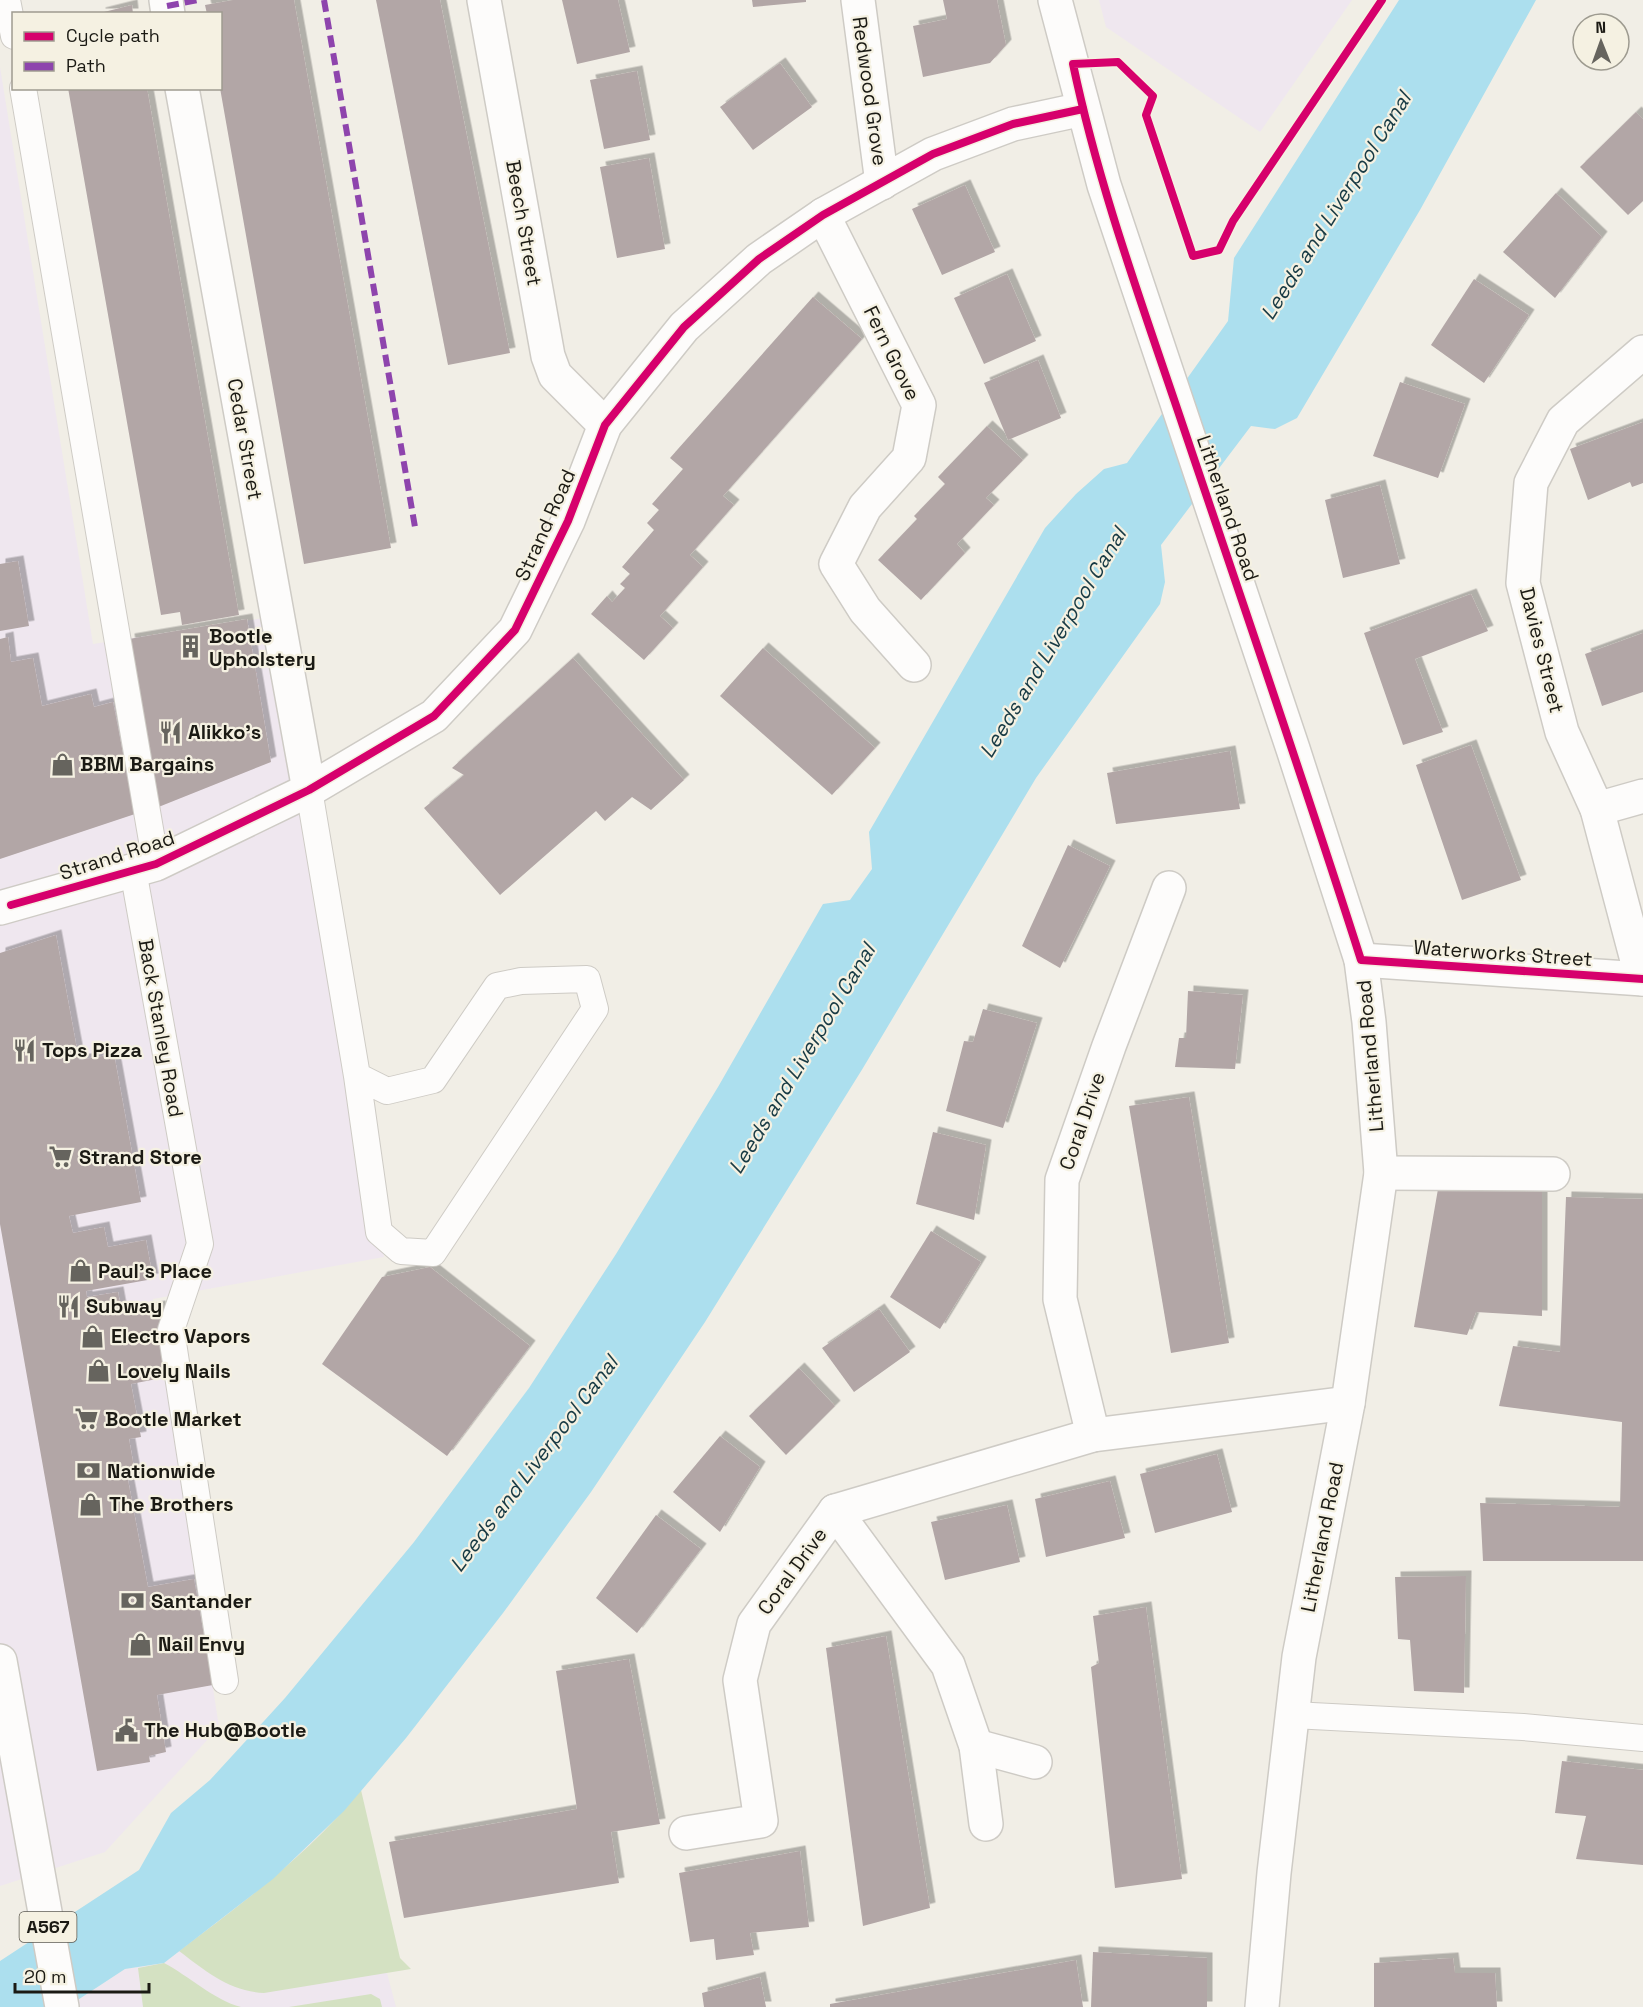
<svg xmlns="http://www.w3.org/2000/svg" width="1643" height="2007" viewBox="0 0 1643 2007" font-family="'Space Grotesk',sans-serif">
  <defs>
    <filter id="shadow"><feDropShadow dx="5.5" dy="-5.5" stdDeviation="0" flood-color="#0004"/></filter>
  </defs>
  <rect width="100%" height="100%" fill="#f1eee6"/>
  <g fill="#efe7ef">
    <path d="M 1099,0 L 1352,0 L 1260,132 L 1106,27 Z"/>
    <path d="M 0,67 L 93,644 L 277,616 L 301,744 L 384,1257 L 153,1299 L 219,1727 L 105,1852 L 0,1886 Z"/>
    <path d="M 344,1812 L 396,2007 L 67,2007 L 125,1969 L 164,1963 L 273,1879 Z"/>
  </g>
  <g fill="#d4e1c2">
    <path d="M 361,1790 L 400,1958 L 411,1969 L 264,1993 C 229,1991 207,1972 179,1951 C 244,1902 309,1854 361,1790 Z"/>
    <path d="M 164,1963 C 189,1976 214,2000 241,2007 L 143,2007 L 138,1968 Z"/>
    <path d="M 371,1994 L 380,1999 L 382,2007 L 289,2007 Z"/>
  </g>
  <path fill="#acdfee" d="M 1399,0 L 1536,0 L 1420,210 L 1297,418 L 1275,429 L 1251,426 L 1161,545 L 1165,582 L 1160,604 L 1036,778 L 863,1068 L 705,1322 L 591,1492 L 503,1613 L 406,1738 L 344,1811 L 273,1879 L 164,1963 L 125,1969 L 67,2007 L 0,2007 L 0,1961 L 139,1870 L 171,1813 L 210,1780 L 285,1698 L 414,1542 L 529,1388 L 616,1254 L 718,1087 L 823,904 L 850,900 L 872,869 L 869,832 L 1045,528 L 1076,494 L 1104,469 L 1127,463 L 1228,321 L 1234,258 Z"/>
  <g fill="#b2a6a6" filter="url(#shadow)">
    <path d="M 233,0 L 294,0 L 391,548 L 304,564 L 220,88 L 220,14 L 207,14 L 205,5 Z"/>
    <path d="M 376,0 L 440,0 L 510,353 L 448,365 Z"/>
    <path d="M 562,0 L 618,0 L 630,52 L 577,64 Z"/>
    <path d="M 752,0 L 806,0 L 806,2 L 753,7 Z"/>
    <path d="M 943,0 L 997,0 L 1006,45 L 990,63 L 923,77 L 913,26 L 947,19 Z"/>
    <path d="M 132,5 L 133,14 L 100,14 L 100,13 Z"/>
    <path d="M 780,63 L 812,107 L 753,150 L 720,107 Z"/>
    <path d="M 637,71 L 650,140 L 604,149 L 590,80 Z"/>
    <path d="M 68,88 L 147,88 L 239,615 L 182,625 L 180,612 L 161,615 Z"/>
    <path d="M 1636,112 L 1643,119 L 1643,201 L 1628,215 L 1580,167 Z"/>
    <path d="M 649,158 L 665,249 L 617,258 L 600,167 Z"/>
    <path d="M 965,185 L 995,252 L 942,275 L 912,209 Z"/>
    <path d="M 1556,193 L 1602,237 L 1555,298 L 1503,252 Z"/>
    <path d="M 1007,274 L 1036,341 L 984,364 L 954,298 Z"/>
    <path d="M 1474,279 L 1529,315 L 1484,383 L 1431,345 Z"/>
    <path d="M 813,297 L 862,339 L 723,496 L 734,505 L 690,555 L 703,567 L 660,616 L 673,628 L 644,660 L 591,614 L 607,596 L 612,602 L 625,588 L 620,584 L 630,574 L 622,567 L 654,530 L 647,523 L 659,510 L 652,504 L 683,469 L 670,458 Z"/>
    <path d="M 1038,360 L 1061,418 L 1008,440 L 984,383 Z"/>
    <path d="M 1400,382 L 1465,404 L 1438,478 L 1373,456 Z"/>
    <path d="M 1643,422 L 1643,483 L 1632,487 L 1630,482 L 1588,500 L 1570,449 Z"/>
    <path d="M 987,426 L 1023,460 L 986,498 L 994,505 L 957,544 L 965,553 L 921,600 L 878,560 L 917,519 L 914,516 L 945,484 L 938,477 Z"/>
    <path d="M 1380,485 L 1400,564 L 1343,578 L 1325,500 Z"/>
    <path d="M 18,561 L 29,626 L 0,631 L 0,564 Z"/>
    <path d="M 1471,594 L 1488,631 L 1415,659 L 1443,732 L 1403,745 L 1364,633 Z"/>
    <path d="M 247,619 L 271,762 L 156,808 L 129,639 Z"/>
    <path d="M 1643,633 L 1643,692 L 1602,706 L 1585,654 Z"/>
    <path d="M 8,637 L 11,662 L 33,658 L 42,706 L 91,694 L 94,707 L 113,702 L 135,814 L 0,859 L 0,639 Z"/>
    <path d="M 763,648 L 875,748 L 832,795 L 720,696 Z"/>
    <path d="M 573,658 L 684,780 L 651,810 L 632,797 L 605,821 L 596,811 L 500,895 L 424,808 L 464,775 L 452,768 Z"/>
    <path d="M 1471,745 L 1521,880 L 1462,900 L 1416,765 Z"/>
    <path d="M 1230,751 L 1240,809 L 1116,824 L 1107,773 Z"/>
    <path d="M 1068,845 L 1110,866 L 1060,968 L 1022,946 Z"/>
    <path d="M 56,935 L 79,1060 L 114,1054 L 141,1202 L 69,1216 L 73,1233 L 104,1227 L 108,1247 L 146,1240 L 153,1279 L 86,1291 L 87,1297 L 118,1292 L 122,1314 L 160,1306 L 172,1376 L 131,1384 L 141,1437 L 129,1439 L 136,1479 L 128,1480 L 148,1587 L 194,1579 L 213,1685 L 157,1695 L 166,1752 L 149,1756 L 150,1762 L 97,1771 L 0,1224 L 0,953 Z"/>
    <path d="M 1188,991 L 1243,995 L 1235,1069 L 1175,1067 L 1179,1038 L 1186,1038 Z"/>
    <path d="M 983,1009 L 1037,1023 L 1003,1128 L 946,1111 L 964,1041 L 973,1042 Z"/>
    <path d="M 1189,1097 L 1229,1343 L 1171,1353 L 1129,1106 Z"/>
    <path d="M 933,1132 L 986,1145 L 974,1220 L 916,1204 Z"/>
    <path d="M 1438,1189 L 1542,1191 L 1542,1316 L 1476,1312 L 1467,1335 L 1414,1327 Z"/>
    <path d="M 1566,1197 L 1643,1199 L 1643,1561 L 1483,1561 L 1480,1503 L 1620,1507 L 1622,1422 L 1499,1406 L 1513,1346 L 1560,1352 Z"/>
    <path d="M 931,1231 L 981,1262 L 940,1329 L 890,1297 Z"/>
    <path d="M 430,1267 L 530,1346 L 447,1456 L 322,1364 L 382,1277 Z"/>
    <path d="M 879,1309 L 910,1352 L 854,1392 L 822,1348 Z"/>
    <path d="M 799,1368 L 835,1406 L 786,1455 L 749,1416 Z"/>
    <path d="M 720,1436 L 760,1467 L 720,1532 L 673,1492 Z"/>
    <path d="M 1217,1454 L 1232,1512 L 1155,1533 L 1140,1474 Z"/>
    <path d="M 1110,1481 L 1125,1538 L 1046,1557 L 1035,1499 Z"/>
    <path d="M 1007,1505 L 1020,1562 L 945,1580 L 931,1522 Z"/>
    <path d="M 656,1515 L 701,1549 L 637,1633 L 596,1598 Z"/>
    <path d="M 1466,1576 L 1464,1693 L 1414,1691 L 1410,1640 L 1398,1639 L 1395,1577 Z"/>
    <path d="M 1146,1607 L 1182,1879 L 1115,1888 L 1091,1667 L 1099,1663 L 1093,1616 Z"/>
    <path d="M 886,1636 L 930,1908 L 863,1926 L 826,1648 Z"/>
    <path d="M 629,1659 L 660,1824 L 611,1832 L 619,1883 L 404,1918 L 389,1842 L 577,1809 L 556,1671 Z"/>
    <path d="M 1562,1761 L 1643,1770 L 1643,1865 L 1576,1859 L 1586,1816 L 1555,1813 Z"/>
    <path d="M 800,1851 L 809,1927 L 750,1933 L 754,1955 L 716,1960 L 714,1939 L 690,1942 L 679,1873 Z"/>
    <path d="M 1093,1952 L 1207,1958 L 1207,2007 L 1091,2007 Z"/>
    <path d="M 1453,1958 L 1455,1973 L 1495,1973 L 1497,2007 L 1374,2007 L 1374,1963 Z"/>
    <path d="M 1076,1960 L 1083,2007 L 830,2007 L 830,2004 Z"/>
    <path d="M 760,1977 L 766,2007 L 704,2007 L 702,1993 Z"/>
  </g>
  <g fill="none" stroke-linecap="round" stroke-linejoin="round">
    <defs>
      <g id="lane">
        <path d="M 7,0 L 14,36"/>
        <path d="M 23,88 L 156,864"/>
        <path d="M 309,790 L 357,1076 L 379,1232 L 401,1251 L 433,1253 L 595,1009 L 587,979 L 521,981 L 497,986 L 433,1080 L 387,1091 L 357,1076"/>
        <path d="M 133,870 L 200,1244 L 171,1330 L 225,1681"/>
        <path d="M 1293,1715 L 1523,1727 L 1643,1738"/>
      </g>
      <g id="street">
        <path d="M 166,0 L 168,14"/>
        <path d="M 484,0 L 548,356 L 555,375 L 605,425"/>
        <path d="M 858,0 L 882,183"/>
        <path d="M 1055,0 L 1104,185 L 1293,749 L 1361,960 L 1369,1022 L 1381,1173 L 1348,1403 L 1299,1657 L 1274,1873 L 1262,2007"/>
        <path d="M 182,88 L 309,790"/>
        <path d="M 823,215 L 919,405 L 909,458 L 865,507 L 836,564 L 865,610 L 914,665"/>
        <path d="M 1597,809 L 1643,796"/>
        <path d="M 0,908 L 156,864 L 309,790 L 434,716 L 515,630 L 568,521 L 605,425 L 684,327 L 759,259 L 823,215 L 933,154 L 1013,124 L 1083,109"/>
        <path d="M 1361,960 L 1643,979"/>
        <path d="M 1642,979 L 1597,809 L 1562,732 L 1523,583 L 1531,483 L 1563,421 L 1643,352"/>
        <path d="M 1381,1173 L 1553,1174"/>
        <path d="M 1093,1435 L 1060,1299 L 1062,1180 L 1109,1046 L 1169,888"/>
        <path d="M 835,1511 L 948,1665 L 976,1746 L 986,1824"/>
        <path d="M 976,1746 L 1035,1762"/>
        <path d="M 686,1833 L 761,1821 L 740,1680 L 754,1624 L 835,1511 L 1093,1435 L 1348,1403"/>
      </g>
      <path id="primary" d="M 0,1661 L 62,2007"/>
    </defs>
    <use href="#lane" stroke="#cecbc5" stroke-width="28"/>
    <use href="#street" stroke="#cecbc5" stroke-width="36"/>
    <use href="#primary" stroke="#cecbc5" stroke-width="36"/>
    <use href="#lane" stroke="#fdfcfb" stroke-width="26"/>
    <use href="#street" stroke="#fdfcfb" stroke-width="33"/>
    <use href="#primary" stroke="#fdfcfb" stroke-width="33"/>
    <g stroke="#8e44ad" stroke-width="6" stroke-dasharray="12 6" stroke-linecap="butt">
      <path d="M 324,0 L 415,527"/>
      <path d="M 167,6 L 198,0"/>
    </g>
    <defs>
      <g id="cycleway">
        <path d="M 1382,0 L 1233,221 L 1219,250 L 1193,256 L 1146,115 L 1153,96 L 1118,62 L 1073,64 C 1099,188 1143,307 1183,426 C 1243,604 1304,781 1361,960 L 1643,979"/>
        <path d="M 11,905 L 156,864 L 309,790 L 434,716 L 515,630 L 568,521 L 605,425 L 684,327 L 759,259 L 823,215 L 933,154 L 1013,124 L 1083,109"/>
      </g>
    </defs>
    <use href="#cycleway" stroke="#f5f1e2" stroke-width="11"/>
    <use href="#cycleway" stroke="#d6006c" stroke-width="8"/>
  </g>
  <defs>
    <symbol id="building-bare" viewBox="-9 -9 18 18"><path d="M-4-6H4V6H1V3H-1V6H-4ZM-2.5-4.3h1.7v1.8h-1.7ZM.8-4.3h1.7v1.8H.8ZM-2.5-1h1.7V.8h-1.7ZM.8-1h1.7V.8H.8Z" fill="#66645e" stroke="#f5f1e2" stroke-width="2.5" paint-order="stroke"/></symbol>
    <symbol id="restaurant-bare" viewBox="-9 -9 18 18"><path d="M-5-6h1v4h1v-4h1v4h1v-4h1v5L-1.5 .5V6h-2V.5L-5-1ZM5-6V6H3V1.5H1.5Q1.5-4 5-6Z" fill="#66645e" stroke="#f5f1e2" stroke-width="2.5" paint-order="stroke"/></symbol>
    <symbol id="shop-bare" viewBox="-9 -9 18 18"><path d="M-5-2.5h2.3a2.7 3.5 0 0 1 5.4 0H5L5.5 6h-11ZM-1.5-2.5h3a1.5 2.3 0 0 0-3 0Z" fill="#66645e" stroke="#f5f1e2" stroke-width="2.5" paint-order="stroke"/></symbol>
    <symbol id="supermarket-bare" viewBox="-9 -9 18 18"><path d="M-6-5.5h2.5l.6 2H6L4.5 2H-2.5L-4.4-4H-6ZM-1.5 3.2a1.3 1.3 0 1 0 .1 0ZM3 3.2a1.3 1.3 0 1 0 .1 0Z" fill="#66645e" stroke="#f5f1e2" stroke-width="2.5" paint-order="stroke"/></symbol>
    <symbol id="bank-bare" viewBox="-9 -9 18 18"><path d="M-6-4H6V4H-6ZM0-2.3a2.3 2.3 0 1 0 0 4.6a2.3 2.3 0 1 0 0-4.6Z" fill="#66645e" stroke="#f5f1e2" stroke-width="2.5" paint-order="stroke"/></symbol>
    <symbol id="civic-bare" viewBox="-9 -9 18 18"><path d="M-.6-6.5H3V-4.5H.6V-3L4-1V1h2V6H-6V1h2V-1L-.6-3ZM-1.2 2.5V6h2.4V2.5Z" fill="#66645e" stroke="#f5f1e2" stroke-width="2.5" paint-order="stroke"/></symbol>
  </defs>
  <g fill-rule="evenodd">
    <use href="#building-bare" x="174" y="630" width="33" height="33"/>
    <use href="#restaurant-bare" x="154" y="716" width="33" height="33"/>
    <use href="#shop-bare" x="46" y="748" width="33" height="33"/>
    <use href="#restaurant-bare" x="8" y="1034" width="33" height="33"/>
    <use href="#supermarket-bare" x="44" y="1140" width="33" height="33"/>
    <use href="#shop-bare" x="64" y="1254" width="33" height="33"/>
    <use href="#restaurant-bare" x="52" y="1290" width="33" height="33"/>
    <use href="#shop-bare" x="76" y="1320" width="33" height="33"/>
    <use href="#shop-bare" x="82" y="1354" width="33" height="33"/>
    <use href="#supermarket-bare" x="70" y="1402" width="33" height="33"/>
    <use href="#bank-bare" x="72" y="1454" width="33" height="33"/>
    <use href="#shop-bare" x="74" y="1488" width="33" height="33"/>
    <use href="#bank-bare" x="116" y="1584" width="33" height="33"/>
    <use href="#shop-bare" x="124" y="1628" width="33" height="33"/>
    <use href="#civic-bare" x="110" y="1714" width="33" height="33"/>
  </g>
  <g text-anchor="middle" stroke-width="4.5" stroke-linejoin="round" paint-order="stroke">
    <rect fill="#f5f1e2" stroke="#5c5a52" stroke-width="1.5" x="19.5" y="1912" width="57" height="30" rx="4.5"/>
    <g font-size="18" font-weight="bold" fill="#1b1a14">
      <text x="48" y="1933">A567</text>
    </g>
    <g font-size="20" fill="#1b1a14" stroke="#f5f1e2">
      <text transform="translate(870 91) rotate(82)" y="7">Redwood Grove</text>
      <text transform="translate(524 223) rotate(80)" y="7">Beech Street</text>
      <text transform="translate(892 353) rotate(64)" y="7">Fern Grove</text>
      <text transform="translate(245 439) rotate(80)" y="7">Cedar Street</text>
      <text transform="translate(1228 508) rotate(71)" y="7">Litherland Road</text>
      <text transform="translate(545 525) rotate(-66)" y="7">Strand Road</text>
      <text transform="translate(1542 650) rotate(76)" y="7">Davies Street</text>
      <text transform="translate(117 855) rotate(-18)" y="7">Strand Road</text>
      <text transform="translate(1503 953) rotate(4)" y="7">Waterworks Street</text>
      <text transform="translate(161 1028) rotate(80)" y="7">Back Stanley Road</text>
      <text transform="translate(1370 1056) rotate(-95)" y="7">Litherland Road</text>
      <text transform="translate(1082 1121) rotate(-71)" y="7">Coral Drive</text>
      <text transform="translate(1322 1537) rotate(-79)" y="7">Litherland Road</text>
      <text transform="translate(792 1571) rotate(-54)" y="7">Coral Drive</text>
    </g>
    <g font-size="20" font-weight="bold" fill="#1b1a14" stroke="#f5f1e2" text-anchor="start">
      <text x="209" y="643">Bootle<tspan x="209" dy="23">Upholstery</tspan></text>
      <text x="188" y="739">Alikko's</text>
      <text x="80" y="771">BBM Bargains</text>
      <text x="42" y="1057">Tops Pizza</text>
      <text x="79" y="1164">Strand Store</text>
      <text x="98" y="1278">Paul's Place</text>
      <text x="86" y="1313">Subway</text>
      <text x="111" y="1343">Electro Vapors</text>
      <text x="117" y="1378">Lovely Nails</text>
      <text x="105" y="1426">Bootle Market</text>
      <text x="107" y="1478">Nationwide</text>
      <text x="109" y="1511">The Brothers</text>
      <text x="151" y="1608">Santander</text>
      <text x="158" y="1651">Nail Envy</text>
      <text x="144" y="1737">The Hub@Bootle</text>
    </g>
    <g font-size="21" font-style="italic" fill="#173a44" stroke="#f5f1e2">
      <text transform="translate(1336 206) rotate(-58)" y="7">Leeds and Liverpool Canal</text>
      <text transform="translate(1053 643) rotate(-59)" y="7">Leeds and Liverpool Canal</text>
      <text transform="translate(802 1059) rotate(-59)" y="7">Leeds and Liverpool Canal</text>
      <text transform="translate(534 1464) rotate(-53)" y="7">Leeds and Liverpool Canal</text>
    </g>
  </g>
  <rect x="12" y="12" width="210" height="78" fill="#f5f1e2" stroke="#9e9b90" stroke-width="1.5"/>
  <rect x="24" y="32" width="30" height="9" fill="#d6006c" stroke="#9e9b90" stroke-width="1.5"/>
  <text x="66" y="42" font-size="18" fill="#1b1a14">Cycle path</text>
  <rect x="24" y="62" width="30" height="9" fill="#8e44ad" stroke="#9e9b90" stroke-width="1.5"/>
  <text x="66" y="72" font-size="18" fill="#1b1a14">Path</text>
  <g transform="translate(1601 42) rotate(359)"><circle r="28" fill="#f5f1e2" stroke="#9e9b90" stroke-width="1.5"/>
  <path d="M0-4.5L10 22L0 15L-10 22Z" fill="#66645e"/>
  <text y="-9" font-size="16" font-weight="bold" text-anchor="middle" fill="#1b1a14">N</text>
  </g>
  <path d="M15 1983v9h134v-9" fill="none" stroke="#1b1a14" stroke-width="3"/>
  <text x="24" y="1983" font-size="18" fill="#1b1a14" stroke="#f5f1e2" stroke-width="4.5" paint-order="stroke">20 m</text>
</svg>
